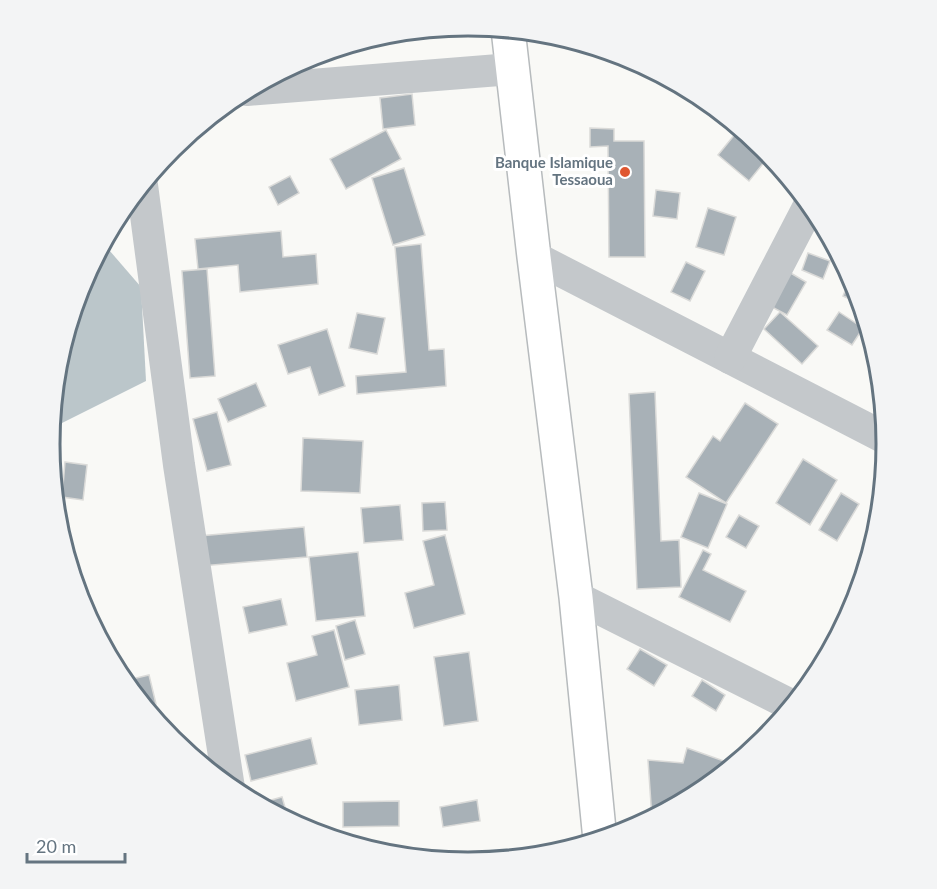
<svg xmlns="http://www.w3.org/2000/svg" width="937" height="889" viewBox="0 0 937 889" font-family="Lato,sans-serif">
  <rect width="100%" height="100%" fill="#f9f9f6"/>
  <path fill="#bbc6ca" d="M 103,243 L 141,287 L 146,381 L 54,427 L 51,427 L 58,362 L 82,284 Z"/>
  <g fill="#a8b1b7" stroke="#dadad8" stroke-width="1.5">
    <path d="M 317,55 L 317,62 L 298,63 L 308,57 Z"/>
    <path d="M 412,94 L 415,125 L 383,129 L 380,98 Z"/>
    <path d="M 590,128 L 614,129 L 614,141 L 644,141 L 645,257 L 609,257 L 608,146 L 590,147 Z"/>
    <path d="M 740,128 L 765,148 L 770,155 L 749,181 L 718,155 Z"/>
    <path d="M 386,130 L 401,159 L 346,189 L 330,159 Z"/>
    <path d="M 404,168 L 425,235 L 393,245 L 372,178 Z"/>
    <path d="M 290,176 L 299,193 L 278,205 L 269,187 Z"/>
    <path d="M 656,190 L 680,193 L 677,219 L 653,216 Z"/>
    <path d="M 708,208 L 736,217 L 724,255 L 696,247 Z"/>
    <path d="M 819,216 L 827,231 L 814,223 Z"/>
    <path d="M 281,231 L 283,257 L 316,254 L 318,284 L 240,292 L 238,265 L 198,269 L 195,239 Z"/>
    <path d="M 421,244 L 429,350 L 444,349 L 446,386 L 357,394 L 356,376 L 406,372 L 395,247 Z"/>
    <path d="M 808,253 L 830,261 L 823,279 L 802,270 Z"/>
    <path d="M 686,262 L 705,271 L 690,301 L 671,292 Z"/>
    <path d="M 207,269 L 215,376 L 190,378 L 182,271 Z"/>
    <path d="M 789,272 L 806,282 L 787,315 L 770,306 Z"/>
    <path d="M 851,276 L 856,284 L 862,304 L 843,296 Z"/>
    <path d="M 780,312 L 818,346 L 802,364 L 764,329 Z"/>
    <path d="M 839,312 L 863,328 L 852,345 L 827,330 Z"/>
    <path d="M 357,313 L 385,318 L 377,354 L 349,348 Z"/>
    <path d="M 327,329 L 345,386 L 319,395 L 310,367 L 288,374 L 278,345 Z"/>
    <path d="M 256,383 L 266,406 L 228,422 L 218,399 Z"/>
    <path d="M 655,392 L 661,541 L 679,540 L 681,587 L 637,589 L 629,394 Z"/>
    <path d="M 745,403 L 778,424 L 726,503 L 686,477 L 713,436 L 720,441 Z"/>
    <path d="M 217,412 L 231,465 L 207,471 L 193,419 Z"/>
    <path d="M 303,438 L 363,441 L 360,493 L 301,491 Z"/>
    <path d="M 803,459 L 837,480 L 810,525 L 776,503 Z"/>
    <path d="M 65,462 L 87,465 L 83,500 L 62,497 Z"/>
    <path d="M 699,493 L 727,504 L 708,548 L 681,537 Z"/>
    <path d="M 841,493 L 859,504 L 837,541 L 819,530 Z"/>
    <path d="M 445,502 L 447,530 L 423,531 L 422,503 Z"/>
    <path d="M 400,505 L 403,540 L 364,543 L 361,508 Z"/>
    <path d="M 739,515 L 759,526 L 746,548 L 726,537 Z"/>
    <path d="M 304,527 L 307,557 L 201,566 L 199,536 Z"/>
    <path d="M 445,535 L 465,614 L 414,628 L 405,593 L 434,585 L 423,541 Z"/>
    <path d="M 703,550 L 711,554 L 703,570 L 746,591 L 730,622 L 679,597 Z"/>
    <path d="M 358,552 L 365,616 L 316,621 L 309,557 Z"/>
    <path d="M 281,599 L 287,625 L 249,633 L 243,607 Z"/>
    <path d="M 355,620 L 365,654 L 345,660 L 336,626 Z"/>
    <path d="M 334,630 L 349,687 L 296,701 L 287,663 L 317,655 L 312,636 Z"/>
    <path d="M 640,649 L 667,665 L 654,686 L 627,669 Z"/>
    <path d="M 469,652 L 478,721 L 444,726 L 434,657 Z"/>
    <path d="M 149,675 L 156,704 L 145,707 L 136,697 L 132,679 Z"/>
    <path d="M 702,680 L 725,695 L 716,711 L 692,696 Z"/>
    <path d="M 399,685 L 402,720 L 359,725 L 355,690 Z"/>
    <path d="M 311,738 L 317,764 L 251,781 L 245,755 Z"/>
    <path d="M 687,748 L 735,765 L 701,793 L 652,819 L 648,760 L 683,763 Z"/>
    <path d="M 282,797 L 289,821 L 257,804 Z"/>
    <path d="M 477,800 L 480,821 L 443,827 L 440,807 Z"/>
    <path d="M 399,801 L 399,826 L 343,827 L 343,802 Z"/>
  </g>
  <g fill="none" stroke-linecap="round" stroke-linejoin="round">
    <defs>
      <path id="highway" d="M 508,29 L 534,257 L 576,597 L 600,840"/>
    </defs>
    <use href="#highway" stroke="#b7bbbd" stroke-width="36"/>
    <g stroke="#c4c8cb" stroke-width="32">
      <path d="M 247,90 L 512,69"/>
      <path d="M 142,185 L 179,465 L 229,788"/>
      <path d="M 534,257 L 887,439"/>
      <path d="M 730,358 L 810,204"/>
      <path d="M 576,597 L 793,706"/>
    </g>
    <use href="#highway" stroke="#fff" stroke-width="33"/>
  </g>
  <circle fill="#df5730" stroke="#fff" stroke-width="2" cx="625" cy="172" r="6"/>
  <g text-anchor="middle" stroke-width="6" stroke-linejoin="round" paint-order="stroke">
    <g font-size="15" font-weight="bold" fill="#647480" stroke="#fff" text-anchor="end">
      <text x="613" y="168">Banque Islamique<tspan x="613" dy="17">Tessaoua</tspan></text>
    </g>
  </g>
  <path d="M0 0H937V889H0ZM60 444a408 408 0 1 1 816 0a408 408 0 1 1-816 0Z" fill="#f3f4f5" fill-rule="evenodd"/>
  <path fill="none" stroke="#647480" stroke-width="3" d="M60 444a408 408 0 1 1 816 0a408 408 0 1 1-816 0Z"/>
  <path d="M27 853v9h98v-9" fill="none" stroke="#647480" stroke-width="3"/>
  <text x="36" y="853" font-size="18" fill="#647480" stroke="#ffffff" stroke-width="4.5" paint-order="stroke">20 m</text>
</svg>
